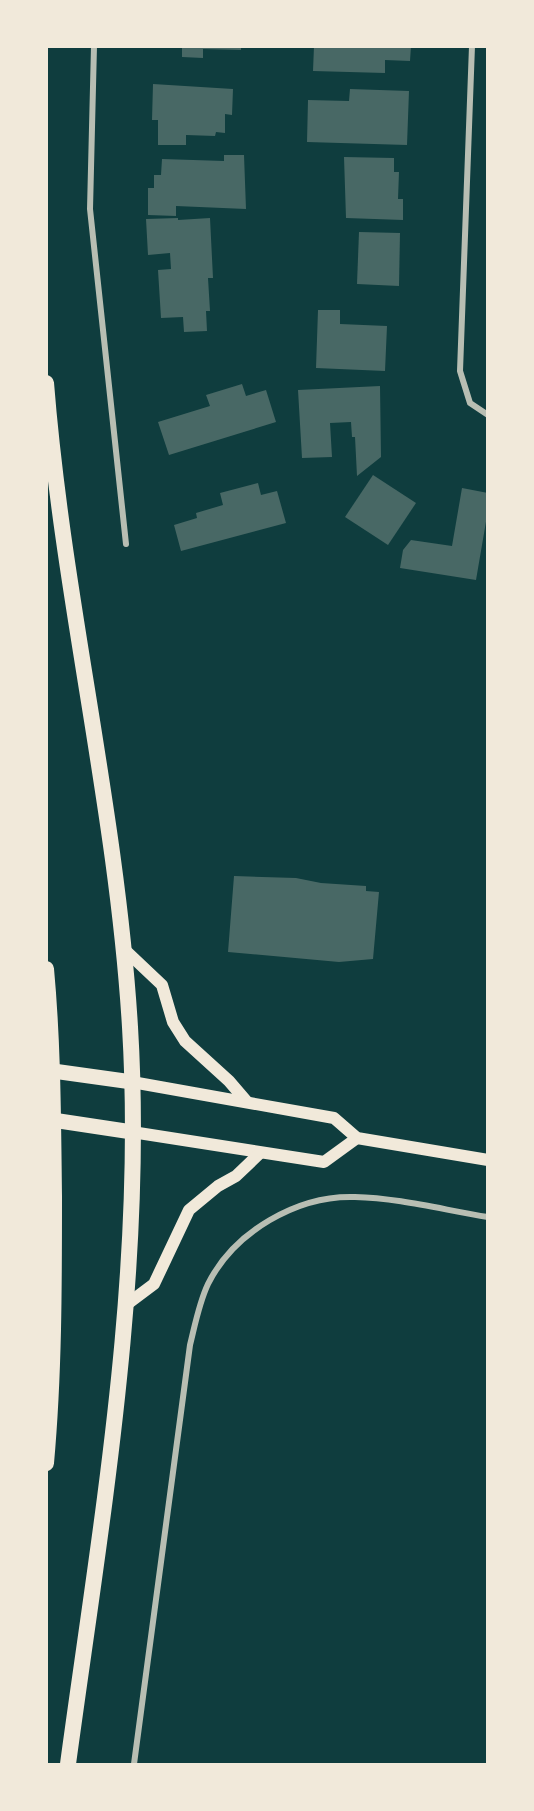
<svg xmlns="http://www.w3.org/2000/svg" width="534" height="1811" viewBox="0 0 534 1811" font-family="'Times New Roman',serif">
  <rect width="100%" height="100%" fill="#0f3d3e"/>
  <g fill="#486865">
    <path d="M 182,46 L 241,46 L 241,50 L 203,49 L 203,58 L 182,57 Z"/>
    <path d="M 314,46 L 411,46 L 410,61 L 385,60 L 385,73 L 313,71 Z"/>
    <path d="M 153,84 L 233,89 L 232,115 L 225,114 L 225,133 L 216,132 L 215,136 L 186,135 L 186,145 L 158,145 L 158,120 L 152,120 Z"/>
    <path d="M 350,89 L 409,91 L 407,145 L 307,142 L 308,100 L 349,101 Z"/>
    <path d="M 224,155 L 244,155 L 246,209 L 176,206 L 176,216 L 148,215 L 148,188 L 154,188 L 154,175 L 161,175 L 162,159 L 224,161 Z"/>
    <path d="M 344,157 L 394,158 L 394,172 L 399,172 L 398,199 L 403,199 L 403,220 L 346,218 Z"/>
    <path d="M 178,218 L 178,220 L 210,218 L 213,278 L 208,278 L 210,311 L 206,311 L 207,331 L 184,332 L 183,317 L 161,318 L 158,270 L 171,269 L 170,253 L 148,255 L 146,219 Z"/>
    <path d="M 359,232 L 400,233 L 399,286 L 357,284 Z"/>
    <path d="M 318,310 L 340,310 L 340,324 L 387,326 L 385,371 L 316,368 Z"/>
    <path d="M 242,384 L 246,396 L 266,390 L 276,422 L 169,455 L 158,422 L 210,406 L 206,395 Z"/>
    <path d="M 380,386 L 381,457 L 357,476 L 355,437 L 352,437 L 351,422 L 330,423 L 332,457 L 302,458 L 298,390 Z"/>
    <path d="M 373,475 L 416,503 L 388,545 L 345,517 Z"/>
    <path d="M 258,483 L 261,495 L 277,491 L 286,523 L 181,551 L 174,525 L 197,518 L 196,513 L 223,505 L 220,493 Z"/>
    <path d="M 462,488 L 488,493 L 488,510 L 476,580 L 400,568 L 403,550 L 411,540 L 452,546 Z"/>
    <path d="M 234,876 L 296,878 L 321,883 L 366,886 L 366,891 L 379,892 L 373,959 L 339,962 L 228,952 Z"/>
  </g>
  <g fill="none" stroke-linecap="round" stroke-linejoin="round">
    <g stroke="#b8beb3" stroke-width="6">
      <path d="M 94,46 L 90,209 L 126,544"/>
      <path d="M 472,46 L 460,371 L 470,403 L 488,415"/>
      <path d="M 134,1764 L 190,1345 C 195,1325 199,1303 208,1284 C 234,1232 297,1195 355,1197 C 399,1198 444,1210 488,1217"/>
    </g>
    <g stroke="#f1e9da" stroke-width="12">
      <path d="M 125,950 L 162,985 L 173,1022 L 185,1041 L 229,1081 L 247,1102"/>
      <path d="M 132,1082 L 334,1118 L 357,1138 L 488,1160"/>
      <path d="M 132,1132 L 324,1162 L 357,1138"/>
      <path d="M 126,1305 L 154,1284 L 189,1210 L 218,1186 L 236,1176 L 260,1153"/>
    </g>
    <g stroke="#f1e9da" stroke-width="15">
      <path d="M 46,1070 L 132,1082"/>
      <path d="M 46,1119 L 132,1132"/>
    </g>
    <g stroke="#f1e9da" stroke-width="16">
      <path d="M 46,383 C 63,599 117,811 130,1027 C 145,1275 101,1521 68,1764"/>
      <path d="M 46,969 C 53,1044 53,1120 54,1196 C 54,1285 54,1374 46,1463"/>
    </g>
  </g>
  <rect width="534" height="1811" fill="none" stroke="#f1e9da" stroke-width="96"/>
</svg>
